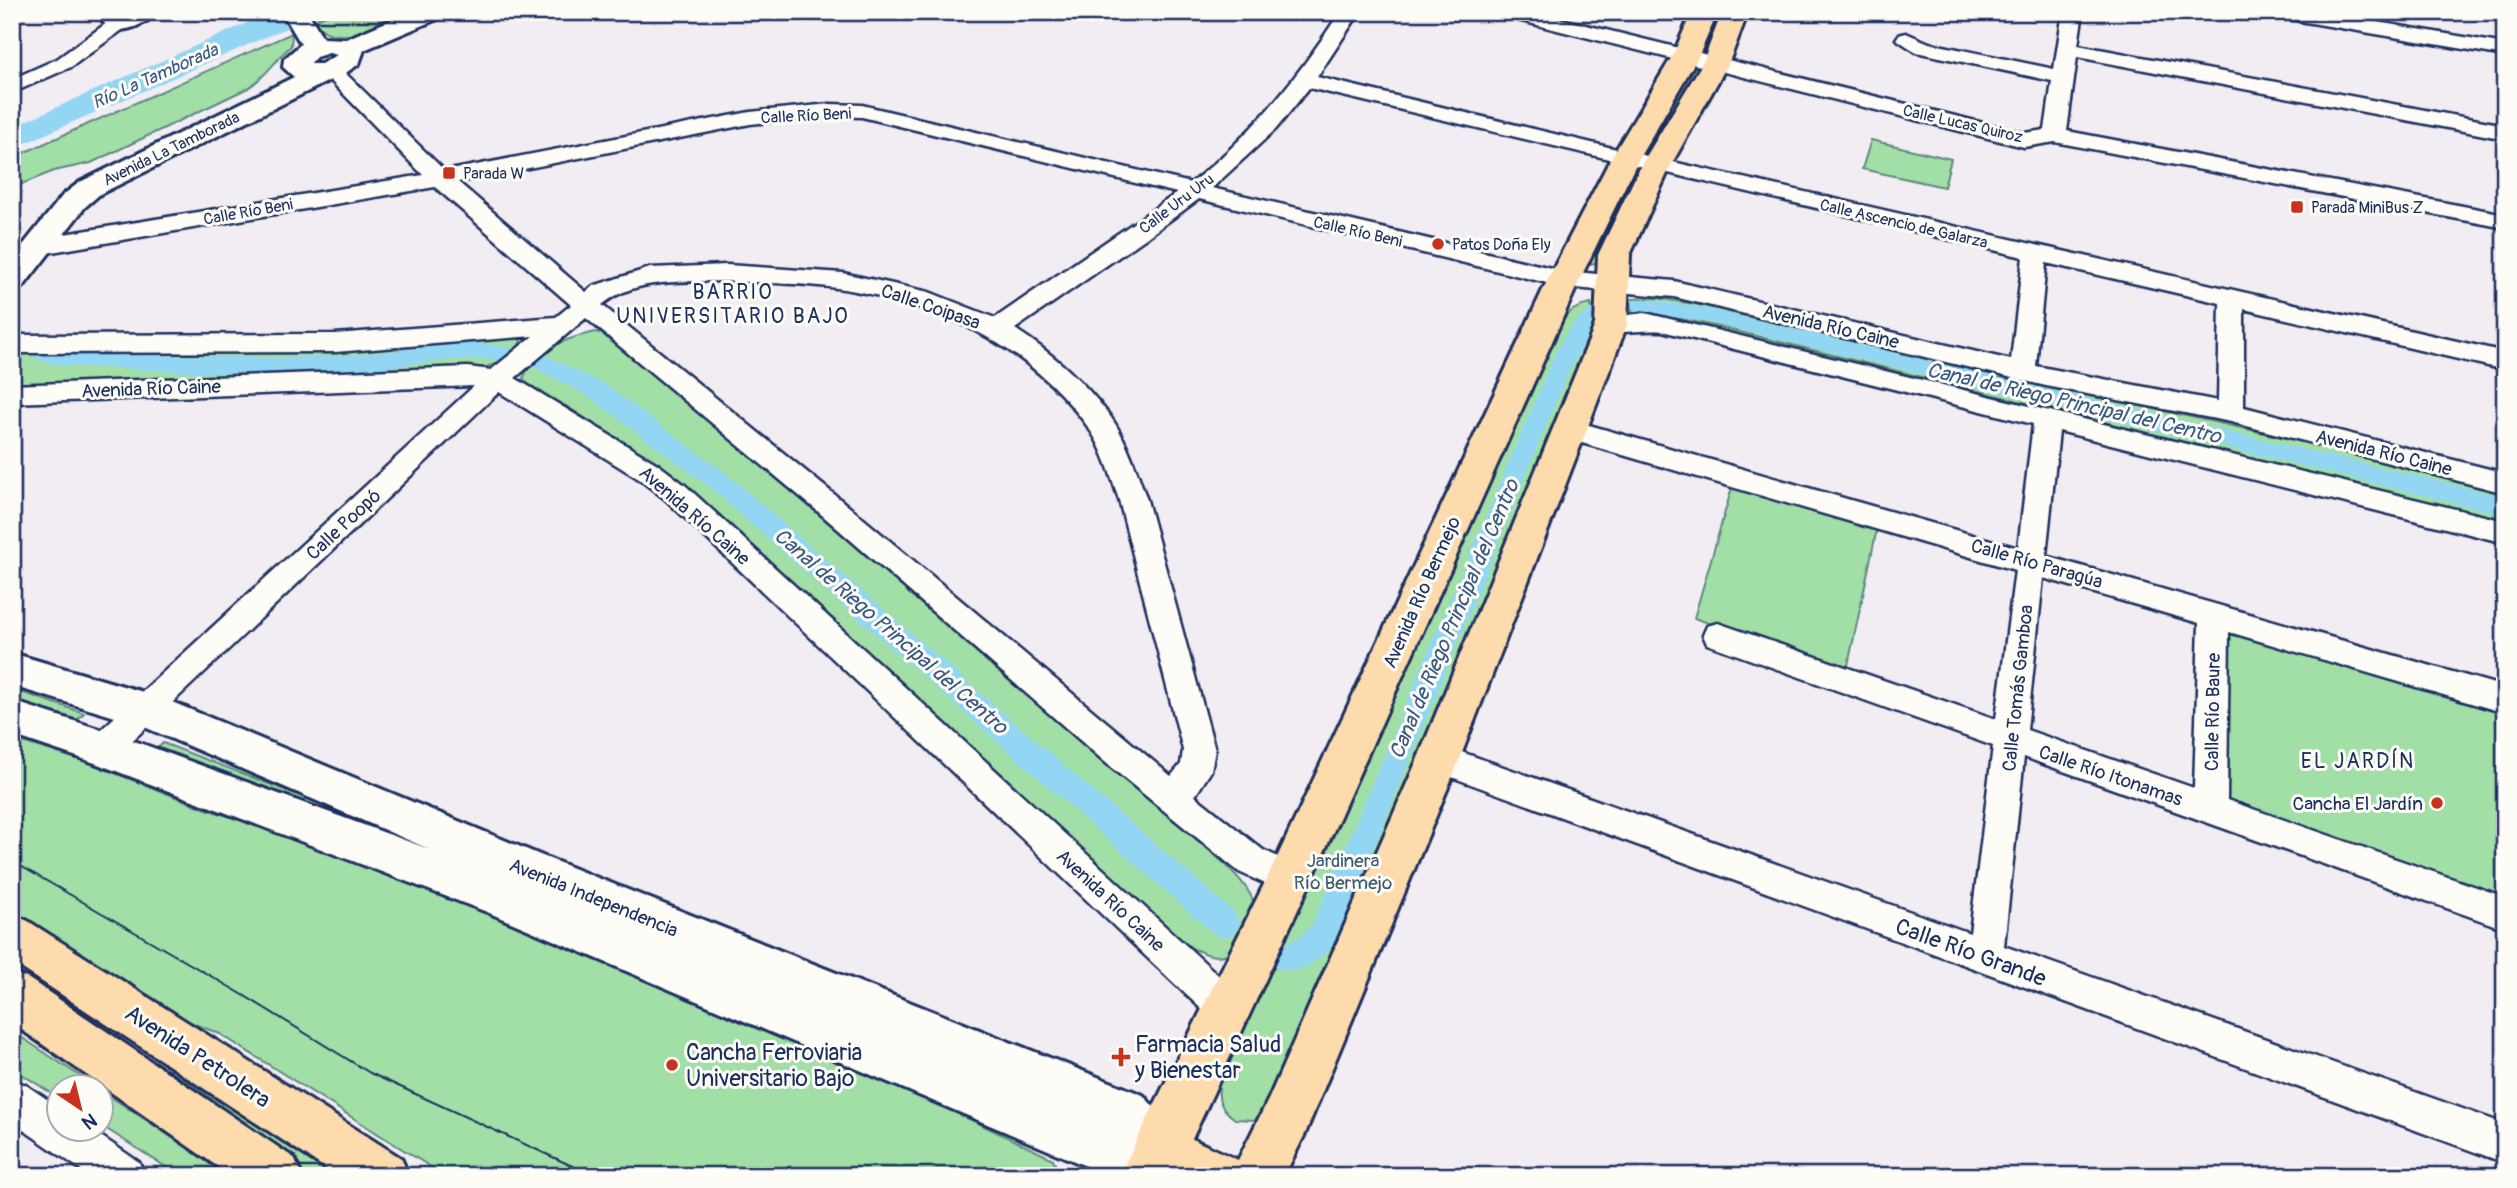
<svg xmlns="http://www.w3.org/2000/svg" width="2517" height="1188" viewBox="0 0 2517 1188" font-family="Pangolin,sans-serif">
  <rect width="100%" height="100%" fill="#f2edf3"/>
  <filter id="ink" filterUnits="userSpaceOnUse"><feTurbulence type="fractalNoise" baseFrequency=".0143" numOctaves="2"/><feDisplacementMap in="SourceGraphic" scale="14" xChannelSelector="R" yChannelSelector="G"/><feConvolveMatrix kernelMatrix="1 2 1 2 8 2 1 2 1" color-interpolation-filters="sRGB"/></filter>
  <g filter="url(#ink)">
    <g fill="#a1dfa7" stroke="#5e8782" stroke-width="2">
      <path d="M 332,12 L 413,12 C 387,22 333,54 314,20 Z"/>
      <path d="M 292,33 L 291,46 C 275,60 266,77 248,88 L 91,163 L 54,171 L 12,188 L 12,158 Z"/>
      <path d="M 1696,65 L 1702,67 L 1648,157 L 1642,154 Z"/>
      <path d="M 1871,140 L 1951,159 L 1944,187 L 1862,169 Z"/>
      <path d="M 1631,166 L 1641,169 L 1596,263 L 1586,264 Z"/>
      <path d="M 1657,298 L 1700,305 L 1942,363 L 2251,430 L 2505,490 L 2505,521 L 1723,328 L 1677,318 L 1632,312 L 1630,299 Z"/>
      <path d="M 1591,304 L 1595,329 L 1375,878 L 1269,1109 L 1255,1120 L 1235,1119 C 1220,1108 1216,1099 1220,1081 L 1288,916 L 1554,333 C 1564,316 1571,307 1591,304 Z"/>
      <path d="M 596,332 L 614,338 L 1225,864 C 1235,874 1246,885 1252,898 C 1260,915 1244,946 1227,954 C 1213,960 1198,950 1185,945 L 662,469 L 568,407 L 532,390 L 523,378 C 537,348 566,338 596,332 Z"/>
      <path d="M 514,336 L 521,339 C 519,355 500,363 486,367 L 12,387 L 12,348 Z"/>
      <path d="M 1733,484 L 1878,524 L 1847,670 L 1694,618 Z"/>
      <path d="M 2237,632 L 2505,707 L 2505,904 L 2226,803 L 2228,636 Z"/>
      <path d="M 12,689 L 84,713 L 77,720 L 12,699 Z"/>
      <path d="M 12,739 L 84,761 L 209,810 L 326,847 L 489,912 L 892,1082 L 1053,1159 L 1060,1176 L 445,1176 L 220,1034 L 154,1008 L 12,914 Z"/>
      <path d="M 163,743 L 414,840 L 297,804 L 153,753 Z"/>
      <path d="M 98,1026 L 338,1176 L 308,1176 Z"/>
      <path d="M 12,1031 L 95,1086 L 60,1086 L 59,1098 L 12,1068 Z"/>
      <path d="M 102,1091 L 230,1176 L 180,1176 L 102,1126 Z"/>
    </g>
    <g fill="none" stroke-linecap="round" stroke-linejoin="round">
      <g fill="#93d6f4" fill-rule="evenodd">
        <path d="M 1642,299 L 1701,307 L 2505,497 L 2505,515 L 1701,321 L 1634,311 L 1631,306 L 1634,301 Z"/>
        <path d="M 1602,305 L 1610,307 L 1613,312 L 1587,337 L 1566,377 L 1334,945 C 1318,961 1299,977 1276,968 L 1271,957 L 1276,946 L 1297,939 L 1312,925 L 1553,358 C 1564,336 1577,312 1602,305 Z"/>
        <path d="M 467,342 L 512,348 L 515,353 L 512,358 L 504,361 C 454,354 406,367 356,371 C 280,376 203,373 127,369 C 98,367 65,368 37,360 L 34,355 L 37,350 L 45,347 L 161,355 L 277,358 L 355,355 Z"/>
        <path d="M 542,354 L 604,384 L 723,471 L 1235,913 L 1240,923 L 1235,933 L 1224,938 L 1213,933 L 705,483 L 588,396 L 534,367 L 531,362 L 534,357 Z"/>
      </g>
      <path fill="#93d6f4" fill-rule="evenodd" d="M 272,12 L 313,12 L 309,18 L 12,149 L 12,127 Z"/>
      <defs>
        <g id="street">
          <path d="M 1340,12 L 1360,12 L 1317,77 L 1625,151 L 2505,352 L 2505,370 L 2244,309 L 2244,407 L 2505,473 L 2505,493 L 2231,422 L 2046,386 L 1674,297 L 1564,287 L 1199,199 L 1146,238 L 1015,329 C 1051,352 1084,381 1110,416 C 1127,440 1137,472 1147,500 L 1215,750 L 1211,771 L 1195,796 L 1263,850 L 1302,868 L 1307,879 L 1302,890 L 1290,895 L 1239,872 L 1113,769 L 815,509 L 586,318 L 515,378 L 659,465 L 685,485 L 1241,996 L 1246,1009 L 1241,1022 L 1228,1027 L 1215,1022 L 665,499 L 639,479 L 499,392 L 114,758 L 103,762 L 92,758 L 87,748 L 92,738 L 474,386 L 12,403 L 12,385 L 468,367 L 491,370 L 533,336 L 335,352 L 12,353 L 12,335 L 335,334 L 556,317 L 571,305 L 435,187 L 40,254 L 32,251 L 28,246 L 32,241 L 40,238 L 423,175 L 324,74 L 321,70 L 324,66 L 338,66 L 445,171 L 750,112 L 830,104 L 862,105 L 1191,183 C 1252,135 1298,77 1340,12 ZM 1309,88 L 2023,257 L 2011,360 L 1674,281 L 1564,271 L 1212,188 L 1276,129 ZM 830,116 L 862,117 L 1177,193 L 995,318 L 929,292 L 843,273 L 727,265 L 650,268 L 593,286 L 586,292 L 458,182 L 750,124 ZM 2046,263 L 2220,303 L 2218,401 L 2036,366 ZM 727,281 C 766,283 806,283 844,289 C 941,305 1029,345 1088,427 C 1103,447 1111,476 1119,500 L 1183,750 L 1181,764 L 1171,776 L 835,495 L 602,305 C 635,277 687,282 727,281 Z"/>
          <path d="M 1498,12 L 1533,12 L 2024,133 L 2045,130 L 2052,81 L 1916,52 L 1896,39 L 1899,35 L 1906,33 L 1929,43 L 2054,69 L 2063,12 L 2083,12 L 2078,45 L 2505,125 L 2505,139 L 2077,57 L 2067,131 L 2505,214 L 2505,228 L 2055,142 L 2024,147 L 1501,16 Z"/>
          <path d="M 2272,12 L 2319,12 L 2505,44 L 2505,56 L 2282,18 Z"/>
          <path d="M 118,18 L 125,20 L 128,24 L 125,28 L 71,67 L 12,93 L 12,79 L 57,59 L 111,20 Z"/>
          <path d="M 1645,313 L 2505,521 L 2505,543 L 2059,431 L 2046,556 L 2505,687 L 2505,713 L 2229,632 L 2227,800 L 2505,897 L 2505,929 L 2024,757 L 2004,946 L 2505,1124 L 2505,1163 L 1427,768 L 1423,758 L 1427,748 L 1439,744 L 1970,933 L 1993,746 L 1707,644 L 1703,635 L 1707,626 L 1718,623 L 1996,719 L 2015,570 L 1558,436 L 1555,429 L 1558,422 L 1568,419 L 2018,548 L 2033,424 L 1662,331 C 1642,329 1621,335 1602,330 L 1598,324 L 1602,318 ZM 2043,578 L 2199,623 L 2194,788 L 2027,730 Z"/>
          <path d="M 12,1080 L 26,1085 L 60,1108 L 60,1128 L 89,1128 L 139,1162 L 145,1176 L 90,1176 L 12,1122 Z"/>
        </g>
        <g id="secondary">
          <path d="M 96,12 L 156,12 C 147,25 123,33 109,29 Z"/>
          <path d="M 282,12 L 308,12 L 323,38 L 346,39 L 410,12 L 446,12 L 442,17 L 364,50 L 359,64 L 347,72 L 100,194 L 85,207 L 23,287 L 12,290 L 12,259 L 63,195 L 80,182 L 294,77 L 283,67 L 284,59 L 301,44 ZM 329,53 L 337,55 L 321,64 L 310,64 L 316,57 Z"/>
          <path d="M 12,653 L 160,697 L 540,855 L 1143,1095 L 1178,1134 L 1185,1152 L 1178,1170 C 1151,1181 1121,1173 1093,1169 L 487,912 L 95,763 L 12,735 L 12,701 L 118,735 L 429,849 L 135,723 L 12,686 Z"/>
        </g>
        <path id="primary" d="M 1692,12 L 1718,12 L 1699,55 L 1639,158 L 1580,279 L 1312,879 L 1192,1139 L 1238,1160 L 1269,1098 L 1418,758 L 1590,338 L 1595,324 L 1598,255 L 1641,165 L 1703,62 L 1722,12 L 1748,12 L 1729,62 L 1671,165 L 1630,255 L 1627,324 L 1622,338 L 1460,758 L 1305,1134 L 1284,1176 L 1119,1176 L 1274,864 L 1548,279 L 1611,158 L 1673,55 Z"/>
        <g id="highway">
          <path d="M 12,914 L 28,921 L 401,1158 L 409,1176 L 337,1176 L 12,962 Z"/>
          <path d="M 12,972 L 29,979 L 294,1158 L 302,1176 L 231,1176 L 12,1023 Z"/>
        </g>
      </defs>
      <use href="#street" stroke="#1b2f5e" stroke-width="5"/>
      <use href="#secondary" stroke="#1b2f5e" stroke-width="6"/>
      <use href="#primary" stroke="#1b2f5e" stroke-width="6"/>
      <use href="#highway" stroke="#1b2f5e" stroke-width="6"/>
      <use href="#street" fill="#fdfcf7" fill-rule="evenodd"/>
      <use href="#secondary" fill="#fdfcf7" fill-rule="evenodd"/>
      <use href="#primary" fill="#fedbac" fill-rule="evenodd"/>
      <use href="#highway" fill="#fedbac" fill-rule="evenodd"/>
      <path stroke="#1b2f5e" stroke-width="2" d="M 12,861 L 240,993 L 370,1073 L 594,1176"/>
    </g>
  </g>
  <g fill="#c8321e" stroke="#fdfcf7" stroke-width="2.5">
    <rect x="442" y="166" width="14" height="14" rx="3.5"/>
    <rect x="2290" y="200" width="14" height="14" rx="3.5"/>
    <circle cx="1438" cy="244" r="7"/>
    <circle cx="2437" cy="803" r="7"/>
    <path d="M1117.5 1046.5h7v7h7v7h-7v7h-7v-7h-7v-7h7z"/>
    <circle cx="672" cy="1065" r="7"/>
  </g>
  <g text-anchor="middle" stroke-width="6" stroke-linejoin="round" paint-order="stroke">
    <g font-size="16" fill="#1b2f5e" stroke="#fdfcf7">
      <text transform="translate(806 115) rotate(-3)" y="6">Calle Río Beni</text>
      <text transform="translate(1963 123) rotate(13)" y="6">Calle Lucas Quiroz</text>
      <text transform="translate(171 148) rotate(-26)" y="6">Avenida La Tamborada</text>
      <text transform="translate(1176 203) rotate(-37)" y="6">Calle Uru Uru</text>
      <text transform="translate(248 211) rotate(-10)" y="6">Calle Río Beni</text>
      <text transform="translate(1904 223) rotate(13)" y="6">Calle Ascencio de Galarza</text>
      <text transform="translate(1358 231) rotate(13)" y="6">Calle Río Beni</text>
    </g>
    <g font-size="16" fill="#1b2f5e" stroke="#fdfcf7" text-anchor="start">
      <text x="463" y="179">Parada W</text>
      <text x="2311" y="213">Parada MiniBus Z</text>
      <text x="1452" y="250">Patos Doña Ely</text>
    </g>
    <g font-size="18" font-style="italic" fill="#395984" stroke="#fdfcf7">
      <text transform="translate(155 76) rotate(-24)" y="6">Río La Tamborada</text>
    </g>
    <g font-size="19" fill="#1b2f5e" stroke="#fdfcf7">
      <text transform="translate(931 306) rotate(19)" y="7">Calle Coipasa</text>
      <text transform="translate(1831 326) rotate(13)" y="7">Avenida Río Caine</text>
      <text transform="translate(151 388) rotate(-2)" y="7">Avenida Río Caine</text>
      <text transform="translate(2384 452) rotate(14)" y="7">Avenida Río Caine</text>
      <text transform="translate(695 515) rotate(41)" y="7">Avenida Río Caine</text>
      <text transform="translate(343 524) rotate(-43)" y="7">Calle Poopó</text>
      <text transform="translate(2037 563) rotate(16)" y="7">Calle Río Paragúa</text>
      <text transform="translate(1421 592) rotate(-66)" y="7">Avenida Río Bermejo</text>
      <text transform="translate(2017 688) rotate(-84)" y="7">Calle Tomás Gamboa</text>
      <text transform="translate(2212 712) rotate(-89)" y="7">Calle Río Baure</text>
      <text transform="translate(2111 775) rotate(19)" y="7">Calle Río Itonamas</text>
      <text transform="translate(594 897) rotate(22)" y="7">Avenida Independencia</text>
      <text transform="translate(1111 900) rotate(43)" y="7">Avenida Río Caine</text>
    </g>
    <g font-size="19" fill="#1b2f5e" stroke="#fdfcf7" text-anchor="end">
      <text x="2423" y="810">Cancha El Jardín</text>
    </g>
    <g font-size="19" fill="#3c5b70" stroke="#fdfcf7">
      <text x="1343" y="867">Jardinera<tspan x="1343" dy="22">Río Bermejo</tspan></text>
    </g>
    <g font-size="21" letter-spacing="2" fill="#1b2f5e" stroke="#fdfcf7">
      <text x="733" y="299">BARRIO<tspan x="733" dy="24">UNIVERSITARIO BAJO</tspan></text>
      <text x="2358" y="768">EL JARDÍN</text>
    </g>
    <g font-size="21" font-style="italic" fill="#395984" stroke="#fdfcf7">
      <text transform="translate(2074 403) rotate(13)" y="7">Canal de Riego Principal del Centro</text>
      <text transform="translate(1454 619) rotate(-67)" y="7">Canal de Riego Principal del Centro</text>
      <text transform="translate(891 631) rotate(41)" y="7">Canal de Riego Principal del Centro</text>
    </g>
    <g font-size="23" fill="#1b2f5e" stroke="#fdfcf7">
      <text transform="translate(1971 952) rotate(20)" y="8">Calle Río Grande</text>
      <text transform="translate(198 1056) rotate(33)" y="8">Avenida Petrolera</text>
    </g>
    <g font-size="23" fill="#1b2f5e" stroke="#fdfcf7" text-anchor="start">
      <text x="1135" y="1052">Farmacia Salud<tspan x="1135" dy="26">y Bienestar</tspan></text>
      <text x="686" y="1060">Cancha Ferroviaria<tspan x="686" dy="26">Universitario Bajo</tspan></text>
    </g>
  </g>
  <rect width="2517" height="1188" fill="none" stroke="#fdfcf7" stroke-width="42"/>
  <rect x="21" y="21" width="2475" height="1146" fill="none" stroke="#1b2f5e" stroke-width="2.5" filter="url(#ink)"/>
  <g transform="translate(80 1108) rotate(145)"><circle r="33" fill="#fdfcf7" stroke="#a3aaba" stroke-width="2"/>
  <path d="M0-5L12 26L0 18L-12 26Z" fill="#c8321e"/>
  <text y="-10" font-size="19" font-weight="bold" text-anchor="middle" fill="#1b2f5e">N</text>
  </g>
</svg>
